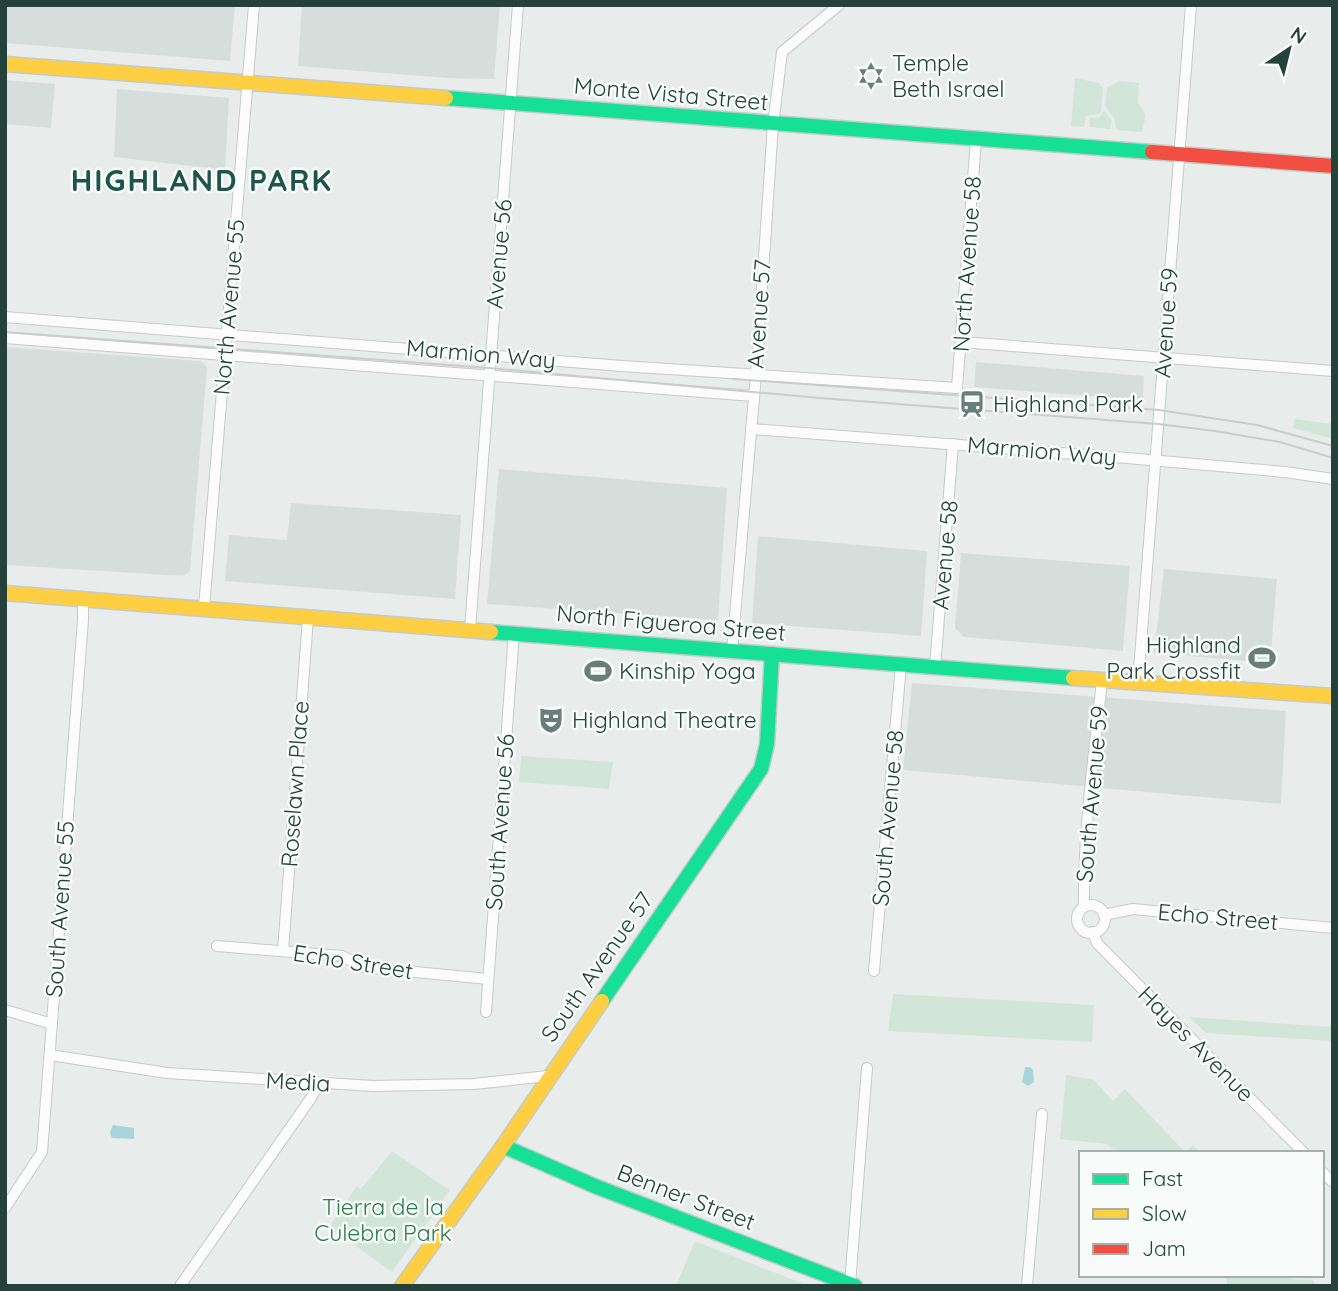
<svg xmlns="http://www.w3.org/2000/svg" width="1338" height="1291" viewBox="0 0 1338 1291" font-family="Quicksand,sans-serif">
  <rect width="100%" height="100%" fill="#e8edeb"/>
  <g fill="#d6dedb">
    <path d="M 5,5 L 235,5 L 230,61 L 5,43 Z"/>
    <path d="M 302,5 L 500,5 L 494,79 L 447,78 L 298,66 Z"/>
    <path d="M 5,80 L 55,84 L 51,128 L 5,124 Z"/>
    <path d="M 117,89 L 229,98 L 225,170 L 114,157 Z"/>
    <path d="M 5,347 L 201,361 L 207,367 L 190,571 L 184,576 L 5,565 Z"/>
    <path d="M 976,362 L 1144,376 L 1143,400 L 974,387 Z"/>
    <path d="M 499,469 L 727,488 L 718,620 L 487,604 Z"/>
    <path d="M 291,503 L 461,515 L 455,599 L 225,581 L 229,535 L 287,540 Z"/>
    <path d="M 758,536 L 927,551 L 921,636 L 752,623 Z"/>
    <path d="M 961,553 L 1130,566 L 1123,651 L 964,637 L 955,628 Z"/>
    <path d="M 1164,569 L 1277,579 L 1270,663 L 1154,653 Z"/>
    <path d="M 912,683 L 1286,711 L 1281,804 L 903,770 Z"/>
  </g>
  <g fill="#d1e6d8">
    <path d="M 1075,78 L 1099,83 L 1103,88 L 1101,113 L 1086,116 L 1084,127 L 1071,126 Z"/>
    <path d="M 1120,81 L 1139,83 L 1138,103 L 1146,115 L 1142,132 L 1117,130 L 1114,118 L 1105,106 L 1107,87 Z"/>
    <path d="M 1104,111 L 1112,121 L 1110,129 L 1090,127 L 1089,118 L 1100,117 Z"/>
    <path d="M 1294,419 L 1333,424 L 1333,439 L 1293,428 Z"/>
    <path d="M 521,756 L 613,762 L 609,789 L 519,782 Z"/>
    <path d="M 893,994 L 1094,1005 L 1092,1042 L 888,1031 Z"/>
    <path d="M 1189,1017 L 1333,1027 L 1333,1041 L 1206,1033 Z"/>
    <path d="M 1066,1075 L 1094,1080 L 1113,1101 L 1125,1089 L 1185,1152 L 1193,1145 L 1200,1153 L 1119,1153 L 1106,1144 L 1060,1139 Z"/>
    <path d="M 392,1151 L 450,1190 L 392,1272 L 329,1227 L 356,1187 L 361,1189 Z"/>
    <path d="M 695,1241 L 809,1286 L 676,1286 Z"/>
    <path d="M 1226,1275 L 1288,1275 L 1291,1279 L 1313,1280 L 1316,1286 L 1231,1286 L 1227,1284 Z"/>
  </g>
  <g fill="#a9d4db">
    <path d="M 1025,1067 L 1030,1067 L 1033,1070 L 1034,1082 L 1028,1086 L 1022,1082 Z"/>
    <path d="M 113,1125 L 134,1128 L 134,1139 L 112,1138 L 110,1132 Z"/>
  </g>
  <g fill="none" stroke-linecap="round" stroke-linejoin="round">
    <defs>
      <g id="street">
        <path d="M 5,317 L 622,366 L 957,388 L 976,140"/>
        <path d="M 5,338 L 753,396"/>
        <path d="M 962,342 L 1333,371"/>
        <path d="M 751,429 L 1127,458 L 1285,472 L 1333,479"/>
        <path d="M 204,608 L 254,5"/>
        <path d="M 470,629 L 518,5"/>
        <path d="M 732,650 L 756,375 L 773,125 L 782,52 L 839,5"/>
        <path d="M 935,667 L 953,444"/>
        <path d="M 1138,683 L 1191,5"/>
        <circle cx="1091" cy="919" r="14"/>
        <path d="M 1084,907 C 1083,831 1094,756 1102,681"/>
        <path d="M 1104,915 L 1133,909 L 1333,928"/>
        <path d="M 1093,932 L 1097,943 L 1304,1153"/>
        <path d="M 217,946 L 342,956 L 363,967 L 488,979"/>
        <path d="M 283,951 L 308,618"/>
        <path d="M 874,971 L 901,665"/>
        <path d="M 5,1010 L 52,1024"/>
        <path d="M 486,1012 L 514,633"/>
        <path d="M 50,1055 L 167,1073 L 373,1086 L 474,1084 L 548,1076"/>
        <path d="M 1322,1172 L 1333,1182"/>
        <path d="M 5,1208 L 42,1152 L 83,620 L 83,600"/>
        <path d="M 850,1284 L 867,1068"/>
        <path d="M 180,1286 L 311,1098 L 318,1083"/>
        <path d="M 1027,1286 L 1042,1114"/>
      </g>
      <g id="fast">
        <path d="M 446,98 L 1152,152"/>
        <path d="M 491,632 L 1073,678"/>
        <path d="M 602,1001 L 761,769 L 767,744 L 772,654"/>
        <path d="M 503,1146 L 597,1187 L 855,1286"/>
      </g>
      <g id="slow">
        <path d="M 5,64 L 446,98"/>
        <path d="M 5,593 L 491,632"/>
        <path d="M 1073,678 L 1333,696"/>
        <path d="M 402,1286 L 503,1146 L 602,1001"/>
      </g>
      <path id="jam" d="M 1152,152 L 1333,166"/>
    </defs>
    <use href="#street" stroke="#c5cac8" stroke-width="12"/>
    <use href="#fast" stroke="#c3cbc8" stroke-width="17"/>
    <use href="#slow" stroke="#c3cbc8" stroke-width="17"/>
    <use href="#jam" stroke="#c3cbc8" stroke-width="17"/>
    <use href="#street" stroke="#fcfcfc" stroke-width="10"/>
    <use href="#fast" stroke="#16e098" stroke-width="14"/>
    <use href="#slow" stroke="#ffcf43" stroke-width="14"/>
    <use href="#jam" stroke="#f24e42" stroke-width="14"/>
    <g stroke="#c9cdcc" stroke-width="2">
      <path d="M 5,332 L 489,368 L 820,398 L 1158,424 L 1215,431 L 1280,442 L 1333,458"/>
      <path d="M 733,379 L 1159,410 L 1257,425 L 1333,446"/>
    </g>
  </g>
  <defs>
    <symbol id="synagogue-bare" viewBox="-9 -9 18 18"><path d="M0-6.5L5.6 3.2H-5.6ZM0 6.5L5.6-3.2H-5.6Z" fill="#697e78" stroke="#f7fbf9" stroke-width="2.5" paint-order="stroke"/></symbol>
    <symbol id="station-bare" viewBox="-9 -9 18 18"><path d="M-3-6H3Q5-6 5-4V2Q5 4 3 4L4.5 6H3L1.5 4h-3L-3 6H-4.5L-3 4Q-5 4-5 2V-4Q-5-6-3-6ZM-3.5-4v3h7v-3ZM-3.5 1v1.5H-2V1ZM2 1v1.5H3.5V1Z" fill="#697e78" stroke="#f7fbf9" stroke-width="2.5" paint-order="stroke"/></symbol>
    <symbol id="stadium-bare" viewBox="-9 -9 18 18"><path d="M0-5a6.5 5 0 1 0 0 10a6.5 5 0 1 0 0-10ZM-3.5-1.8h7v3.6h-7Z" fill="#697e78" stroke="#f7fbf9" stroke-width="2.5" paint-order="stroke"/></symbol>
    <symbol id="theatre-bare" viewBox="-9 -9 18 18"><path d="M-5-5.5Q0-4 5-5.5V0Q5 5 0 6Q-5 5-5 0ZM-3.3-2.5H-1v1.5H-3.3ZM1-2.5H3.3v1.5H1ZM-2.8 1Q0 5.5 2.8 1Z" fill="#697e78" stroke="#f7fbf9" stroke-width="2.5" paint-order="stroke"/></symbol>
  </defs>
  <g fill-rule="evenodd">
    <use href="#synagogue-bare" x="852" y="57" width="38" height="38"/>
    <use href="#station-bare" x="953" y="385" width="38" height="38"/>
    <use href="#stadium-bare" x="1243" y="639" width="38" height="38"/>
    <use href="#stadium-bare" x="579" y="652" width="38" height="38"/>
    <use href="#theatre-bare" x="532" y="701" width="38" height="38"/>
  </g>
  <g text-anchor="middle" stroke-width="5" stroke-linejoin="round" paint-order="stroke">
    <g font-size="23" fill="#24423a" stroke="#f7fbf9" text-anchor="start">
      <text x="892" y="71">Temple<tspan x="892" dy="26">Beth Israel</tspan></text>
      <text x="993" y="412">Highland Park</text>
      <text x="1241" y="653" text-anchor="end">Highland<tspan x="1241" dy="26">Park Crossfit</tspan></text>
      <text x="619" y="679">Kinship Yoga</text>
      <text x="572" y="728">Highland Theatre</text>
    </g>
    <g font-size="23" fill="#24423a" stroke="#f7fbf9">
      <text transform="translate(671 94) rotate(5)" y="8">Monte Vista Street</text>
      <text transform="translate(499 254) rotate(-85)" y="8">Avenue 56</text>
      <text transform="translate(967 264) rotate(-86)" y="8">North Avenue 58</text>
      <text transform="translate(229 307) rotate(-85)" y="8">North Avenue 55</text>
      <text transform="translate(759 314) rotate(-86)" y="8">Avenue 57</text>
      <text transform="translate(1166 323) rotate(-86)" y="8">Avenue 59</text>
      <text transform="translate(481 354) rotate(5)" y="8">Marmion Way</text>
      <text transform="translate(1042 451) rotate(5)" y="8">Marmion Way</text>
      <text transform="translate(945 555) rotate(-85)" y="8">Avenue 58</text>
      <text transform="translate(671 623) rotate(5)" y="8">North Figueroa Street</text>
      <text transform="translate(295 784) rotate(-86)" y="8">Roselawn Place</text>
      <text transform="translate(1092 794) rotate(-85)" y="8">South Avenue 59</text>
      <text transform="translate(888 818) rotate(-85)" y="8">South Avenue 58</text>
      <text transform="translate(500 822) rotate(-86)" y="8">South Avenue 56</text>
      <text transform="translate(60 909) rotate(-86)" y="8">South Avenue 55</text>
      <text transform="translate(1218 917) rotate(5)" y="8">Echo Street</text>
      <text transform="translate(353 962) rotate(9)" y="8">Echo Street</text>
      <text transform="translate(597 967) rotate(-55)" y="8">South Avenue 57</text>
      <text transform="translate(1196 1044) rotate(45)" y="8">Hayes Avenue</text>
      <text transform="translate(298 1082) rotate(3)" y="8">Media</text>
      <text transform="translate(686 1197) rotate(21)" y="8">Benner Street</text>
    </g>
    <g font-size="23" fill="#2d7a4b" stroke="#f7fbf9">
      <text x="383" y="1215">Tierra de la<tspan x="383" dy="26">Culebra Park</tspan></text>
    </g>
    <g font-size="30" font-weight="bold" letter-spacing="2" fill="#1f5548" stroke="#f7fbf9">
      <text x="202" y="191">HIGHLAND PARK</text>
    </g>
  </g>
  <rect width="1338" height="1291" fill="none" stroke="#24423a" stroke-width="14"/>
  <rect x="1079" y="1151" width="245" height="126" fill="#f7fbf9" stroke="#a3b1ad" stroke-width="2"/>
  <rect x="1093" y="1174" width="35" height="10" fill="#16e098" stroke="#a3b1ad" stroke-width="2"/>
  <text x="1142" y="1186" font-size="21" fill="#24423a">Fast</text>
  <rect x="1093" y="1209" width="35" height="10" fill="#ffcf43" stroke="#a3b1ad" stroke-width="2"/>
  <text x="1142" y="1221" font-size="21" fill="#24423a">Slow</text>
  <rect x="1093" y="1244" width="35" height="10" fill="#f24e42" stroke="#a3b1ad" stroke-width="2"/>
  <text x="1142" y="1256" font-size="21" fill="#24423a">Jam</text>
  <g transform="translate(1289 49) rotate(35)" stroke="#f7fbf9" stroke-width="5" paint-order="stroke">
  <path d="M0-5L12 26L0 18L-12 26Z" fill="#24423a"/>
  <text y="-10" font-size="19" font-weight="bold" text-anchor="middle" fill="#24423a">N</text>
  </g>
</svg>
